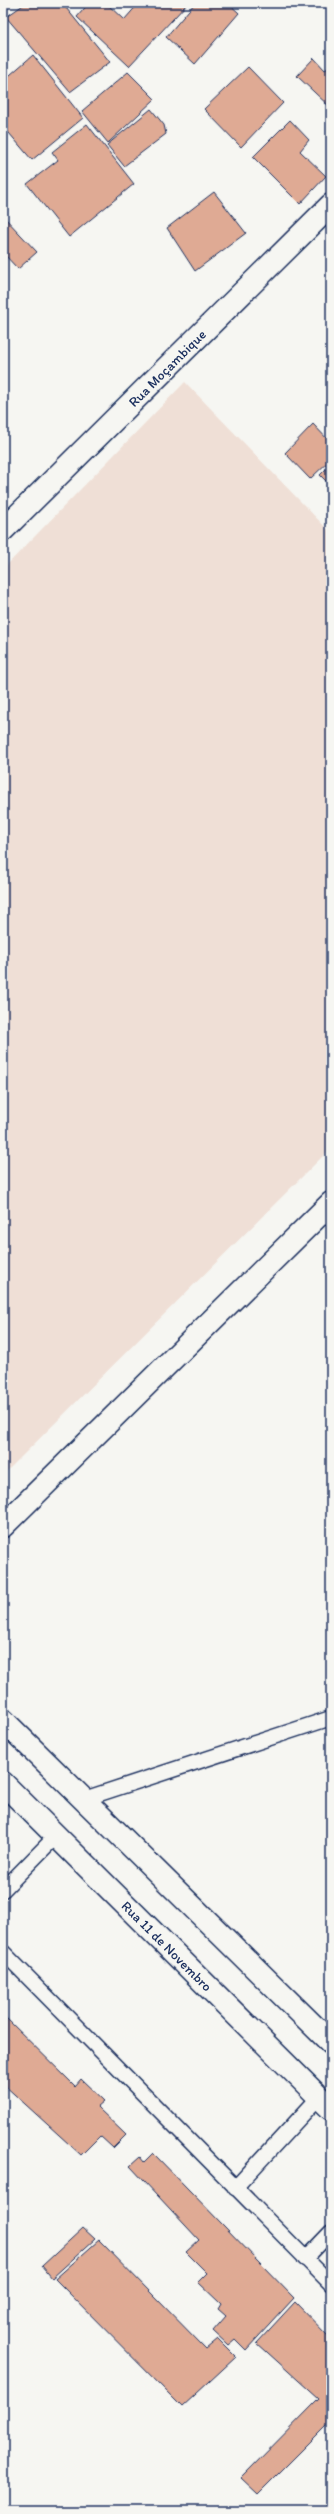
<svg xmlns="http://www.w3.org/2000/svg" width="334" height="2514" viewBox="0 0 334 2514" font-family="Itim,sans-serif">
  <rect width="100%" height="100%" fill="#f6f6f2"/>
  <filter id="ink" filterUnits="userSpaceOnUse"><feTurbulence type="fractalNoise" baseFrequency=".025" numOctaves="2"/><feDisplacementMap in="SourceGraphic" scale="8" xChannelSelector="R" yChannelSelector="G"/><feConvolveMatrix kernelMatrix="1 2 1 2 8 2 1 2 1" color-interpolation-filters="sRGB"/></filter>
  <g filter="url(#ink)">
    <path fill="#efdfd6" d="M 185,382 L 331,533 L 331,1148 L 3,1475 L 3,569 Z"/>
    <g fill="#dfaa94" stroke="#1b2f5e">
      <path d="M 26,3 L 62,3 L 110,62 L 70,92 L 6,17 Z"/>
      <path d="M 89,3 L 106,3 L 124,20 L 139,3 L 188,3 L 129,66 L 77,17 Z"/>
      <path d="M 195,3 L 228,3 L 239,13 L 195,64 L 166,37 Z"/>
      <path d="M 33,55 L 83,118 L 32,160 L 3,126 L 3,81 Z"/>
      <path d="M 314,58 L 325,70 L 331,66 L 331,108 L 297,76 Z"/>
      <path d="M 248,67 L 283,103 L 241,147 L 204,109 Z"/>
      <path d="M 128,72 L 155,99 L 108,143 L 82,111 Z"/>
      <path d="M 151,109 L 164,125 L 166,134 L 124,166 L 107,145 Z"/>
      <path d="M 290,120 L 309,140 L 300,151 L 326,176 L 300,204 L 253,157 Z"/>
      <path d="M 87,124 L 134,184 L 69,237 L 27,184 L 58,160 L 52,152 Z"/>
      <path d="M 214,192 L 246,233 L 195,271 L 167,228 Z"/>
      <path d="M 3,216 L 37,252 L 18,269 L 3,253 Z"/>
      <path d="M 313,424 L 331,443 L 331,459 L 310,479 L 285,453 Z"/>
      <path d="M 331,464 L 331,486 L 320,475 Z"/>
      <path d="M 3,2015 L 75,2086 L 81,2079 L 104,2101 L 97,2107 L 126,2135 L 113,2148 L 100,2136 L 81,2155 L 3,2084 Z"/>
      <path d="M 153,2153 L 294,2298 L 246,2350 L 235,2339 L 228,2345 L 213,2331 L 226,2316 L 218,2309 L 221,2304 L 198,2282 L 207,2273 L 186,2252 L 199,2240 L 130,2166 L 140,2157 L 144,2162 Z"/>
      <path d="M 83,2228 L 95,2239 L 52,2278 L 42,2266 Z"/>
      <path d="M 99,2240 L 206,2349 L 218,2339 L 236,2357 L 182,2407 L 55,2279 Z"/>
      <path d="M 295,2302 L 331,2339 L 331,2421 L 258,2494 L 241,2478 L 319,2399 L 257,2343 Z"/>
    </g>
    <g fill="none" stroke-linecap="round" stroke-linejoin="round">
      <defs>
        <g id="service">
          <path d="M 84,1799 L 331,1718"/>
          <path d="M 3,1890 L 56,1836"/>
          <path d="M 3,1952 L 331,2284"/>
          <path d="M 235,2188 L 319,2097"/>
          <path d="M 305,2259 L 331,2232"/>
        </g>
        <g id="minor">
          <path d="M 3,530 L 331,205"/>
          <path d="M 3,1526 L 331,1203"/>
        </g>
        <g id="secondary">
          <path d="M 3,1720 L 331,2043"/>
          <path d="M 3,1783 L 331,2109"/>
        </g>
      </defs>
      <use href="#service" stroke="#1b2f5e" stroke-width="17"/>
      <use href="#minor" stroke="#1b2f5e" stroke-width="25"/>
      <use href="#secondary" stroke="#1b2f5e" stroke-width="25"/>
      <use href="#service" stroke="#f6f6f2" stroke-width="14"/>
      <use href="#minor" stroke="#f6f6f2" stroke-width="22"/>
      <use href="#secondary" stroke="#f6f6f2" stroke-width="22"/>
    </g>
  </g>
  <g text-anchor="middle" stroke-width="3" stroke-linejoin="round" paint-order="stroke">
    <g font-size="14" fill="#1b2f5e" stroke="#f6f6f2">
      <text transform="translate(167 368) rotate(-45)" y="5">Rua Moçambique</text>
      <text transform="translate(167 1946) rotate(45)" y="5">Rua 11 de Novembro</text>
    </g>
  </g>
  <rect width="334" height="2514" fill="none" stroke="#f6f6f2" stroke-width="16"/>
  <rect x="8" y="8" width="318" height="2498" fill="none" stroke="#1b2f5e" stroke-width="1.5" filter="url(#ink)"/>
</svg>
